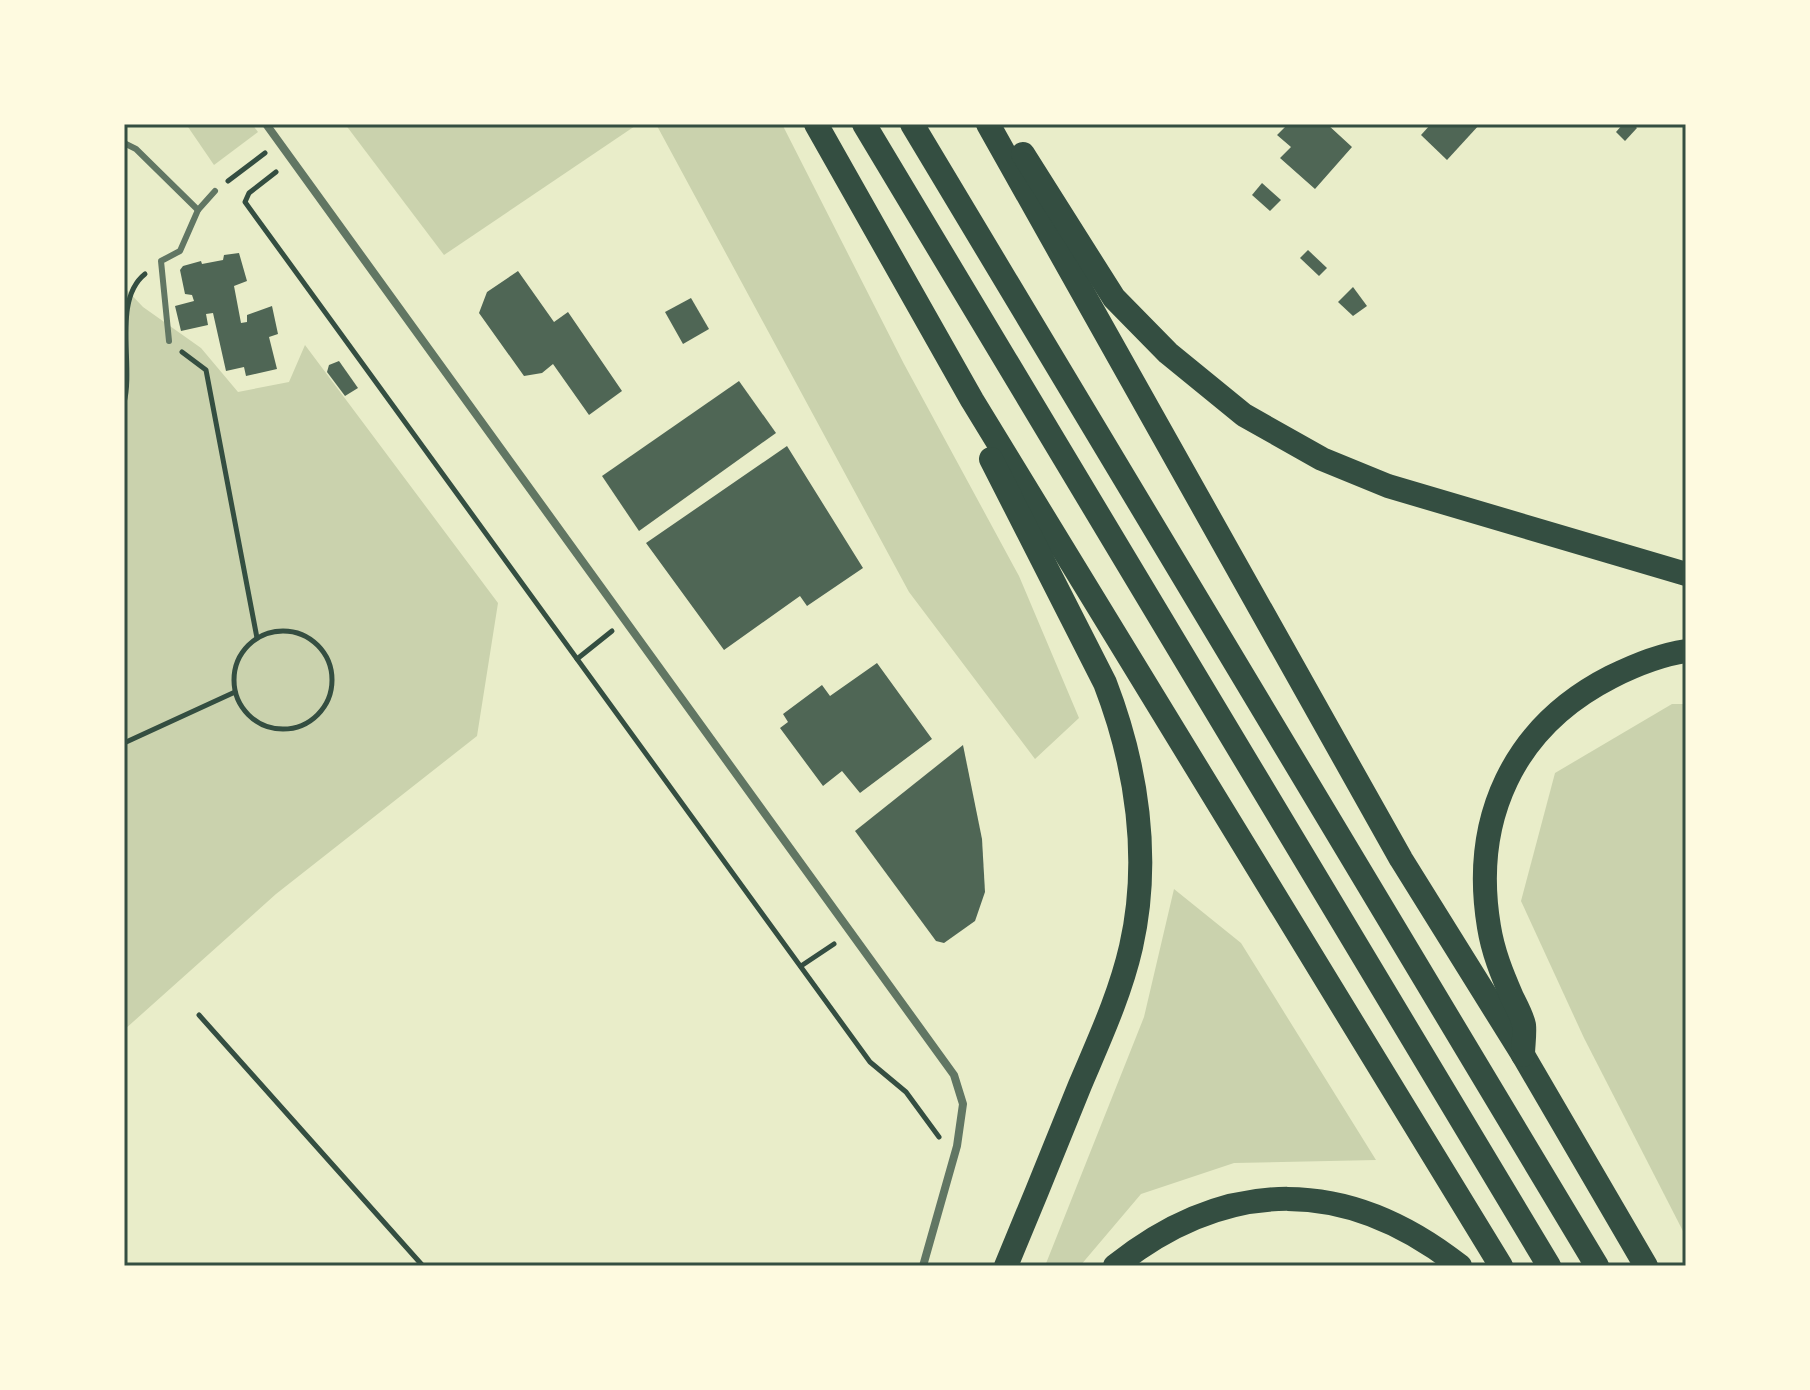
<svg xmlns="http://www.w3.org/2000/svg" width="1810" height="1390" viewBox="0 0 1810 1390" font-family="'PT Serif',serif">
  <rect width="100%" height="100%" fill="#e9edc9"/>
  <g fill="#cad2ad">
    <path d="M 186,124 L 252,124 L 258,132 L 214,165 Z"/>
    <path d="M 345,124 L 638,124 L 444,255 Z"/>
    <path d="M 656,124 L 782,124 L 904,364 L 1019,576 L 1079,718 L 1035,759 L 909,592 Z"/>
    <path d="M 124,287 L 143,307 L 201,348 L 238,392 L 289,382 L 305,345 L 498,603 L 477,736 L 276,894 L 124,1030 Z"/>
    <path d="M 1672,704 L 1686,704 L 1686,1237 L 1584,1038 L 1521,901 L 1555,773 Z"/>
    <path d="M 1174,889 L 1241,943 L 1376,1160 L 1234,1163 L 1141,1194 L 1080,1266 L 1045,1266 L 1144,1017 Z"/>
  </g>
  <g fill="#4f6655">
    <path d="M 1288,124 L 1327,124 L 1352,147 L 1315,189 L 1280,158 L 1291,147 L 1277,135 Z"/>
    <path d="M 1431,124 L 1480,124 L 1447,160 L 1421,135 Z"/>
    <path d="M 1623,124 L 1633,124 L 1637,128 L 1625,141 L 1616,132 Z"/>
    <path d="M 1262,183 L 1281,200 L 1270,211 L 1252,195 Z"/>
    <path d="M 1308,250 L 1327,268 L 1319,276 L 1300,258 Z"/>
    <path d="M 239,253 L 247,281 L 234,286 L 241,323 L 247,322 L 247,315 L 272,306 L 278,334 L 269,337 L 277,369 L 246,376 L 244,367 L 226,371 L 213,313 L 206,314 L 208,325 L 181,331 L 175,306 L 194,301 L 192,295 L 185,294 L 180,270 L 183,266 L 201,261 L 202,264 L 223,260 L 224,255 Z"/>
    <path d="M 518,271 L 554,322 L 568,312 L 622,391 L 589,415 L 553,364 L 542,373 L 524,376 L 479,313 L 487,292 Z"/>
    <path d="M 1353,287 L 1367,306 L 1353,316 L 1338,302 Z"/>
    <path d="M 691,298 L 709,329 L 683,344 L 665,312 Z"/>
    <path d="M 339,361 L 358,388 L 345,396 L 327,372 L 329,365 Z"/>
    <path d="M 739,381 L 776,433 L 639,531 L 602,476 Z"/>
    <path d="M 787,446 L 863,568 L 807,606 L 800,596 L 724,650 L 646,543 Z"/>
    <path d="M 877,663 L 932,739 L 860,793 L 842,771 L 823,786 L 780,728 L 788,722 L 783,714 L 822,685 L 830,696 Z"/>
    <path d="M 963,745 L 982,839 L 985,892 L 975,921 L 944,943 L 936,941 L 855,831 Z"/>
  </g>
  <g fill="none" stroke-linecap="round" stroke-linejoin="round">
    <g stroke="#344e41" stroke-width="5">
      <path d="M 276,172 L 249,193 L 245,202 L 870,1062 L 906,1092 L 939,1137"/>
      <path d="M 228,181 L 265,153"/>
      <path d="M 182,352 L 206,370 L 257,638"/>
      <path d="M 124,403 C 134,365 112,300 145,274"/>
      <circle cx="283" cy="680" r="49"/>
      <path d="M 577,659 L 612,631"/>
      <path d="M 124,743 L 235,692"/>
      <path d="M 801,966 L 834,944"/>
      <path d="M 199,1015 L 423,1266"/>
    </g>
    <g stroke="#617663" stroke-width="6">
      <path d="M 124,143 L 136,149 L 198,210 L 215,191"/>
      <path d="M 169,341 L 161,261 L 180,251 L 198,210"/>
    </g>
    <path stroke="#617663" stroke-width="8" d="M 266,124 L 954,1075 L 963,1104 L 957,1146 L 923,1266"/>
    <g stroke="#344e41" stroke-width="24">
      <path d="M 816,124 L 972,400 L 1501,1266"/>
      <path d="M 864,124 L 1549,1266"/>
      <path d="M 912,124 L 1597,1266"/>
      <path d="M 988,124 L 1401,859 L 1523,1055 L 1646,1266"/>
      <path d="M 1023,154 L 1114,298 L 1168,353 L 1244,415 L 1322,459 L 1388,486 L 1686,574"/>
      <path d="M 991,459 L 1105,683 C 1137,766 1151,859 1131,947 C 1120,995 1099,1040 1080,1085 C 1056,1145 1031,1206 1006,1266"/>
      <path d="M 1523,1055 C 1523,1046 1525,1034 1524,1025 C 1522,1016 1516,1005 1512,997 C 1502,974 1493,952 1489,927 C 1471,819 1513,727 1611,677 C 1635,665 1659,655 1686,651"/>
      <path d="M 1115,1266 C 1228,1176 1347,1177 1460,1266"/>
    </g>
  </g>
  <rect width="1810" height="1390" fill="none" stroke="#fefae0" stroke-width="252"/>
  <rect x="126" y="126" width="1558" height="1138" fill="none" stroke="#344e41" stroke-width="3"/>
</svg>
